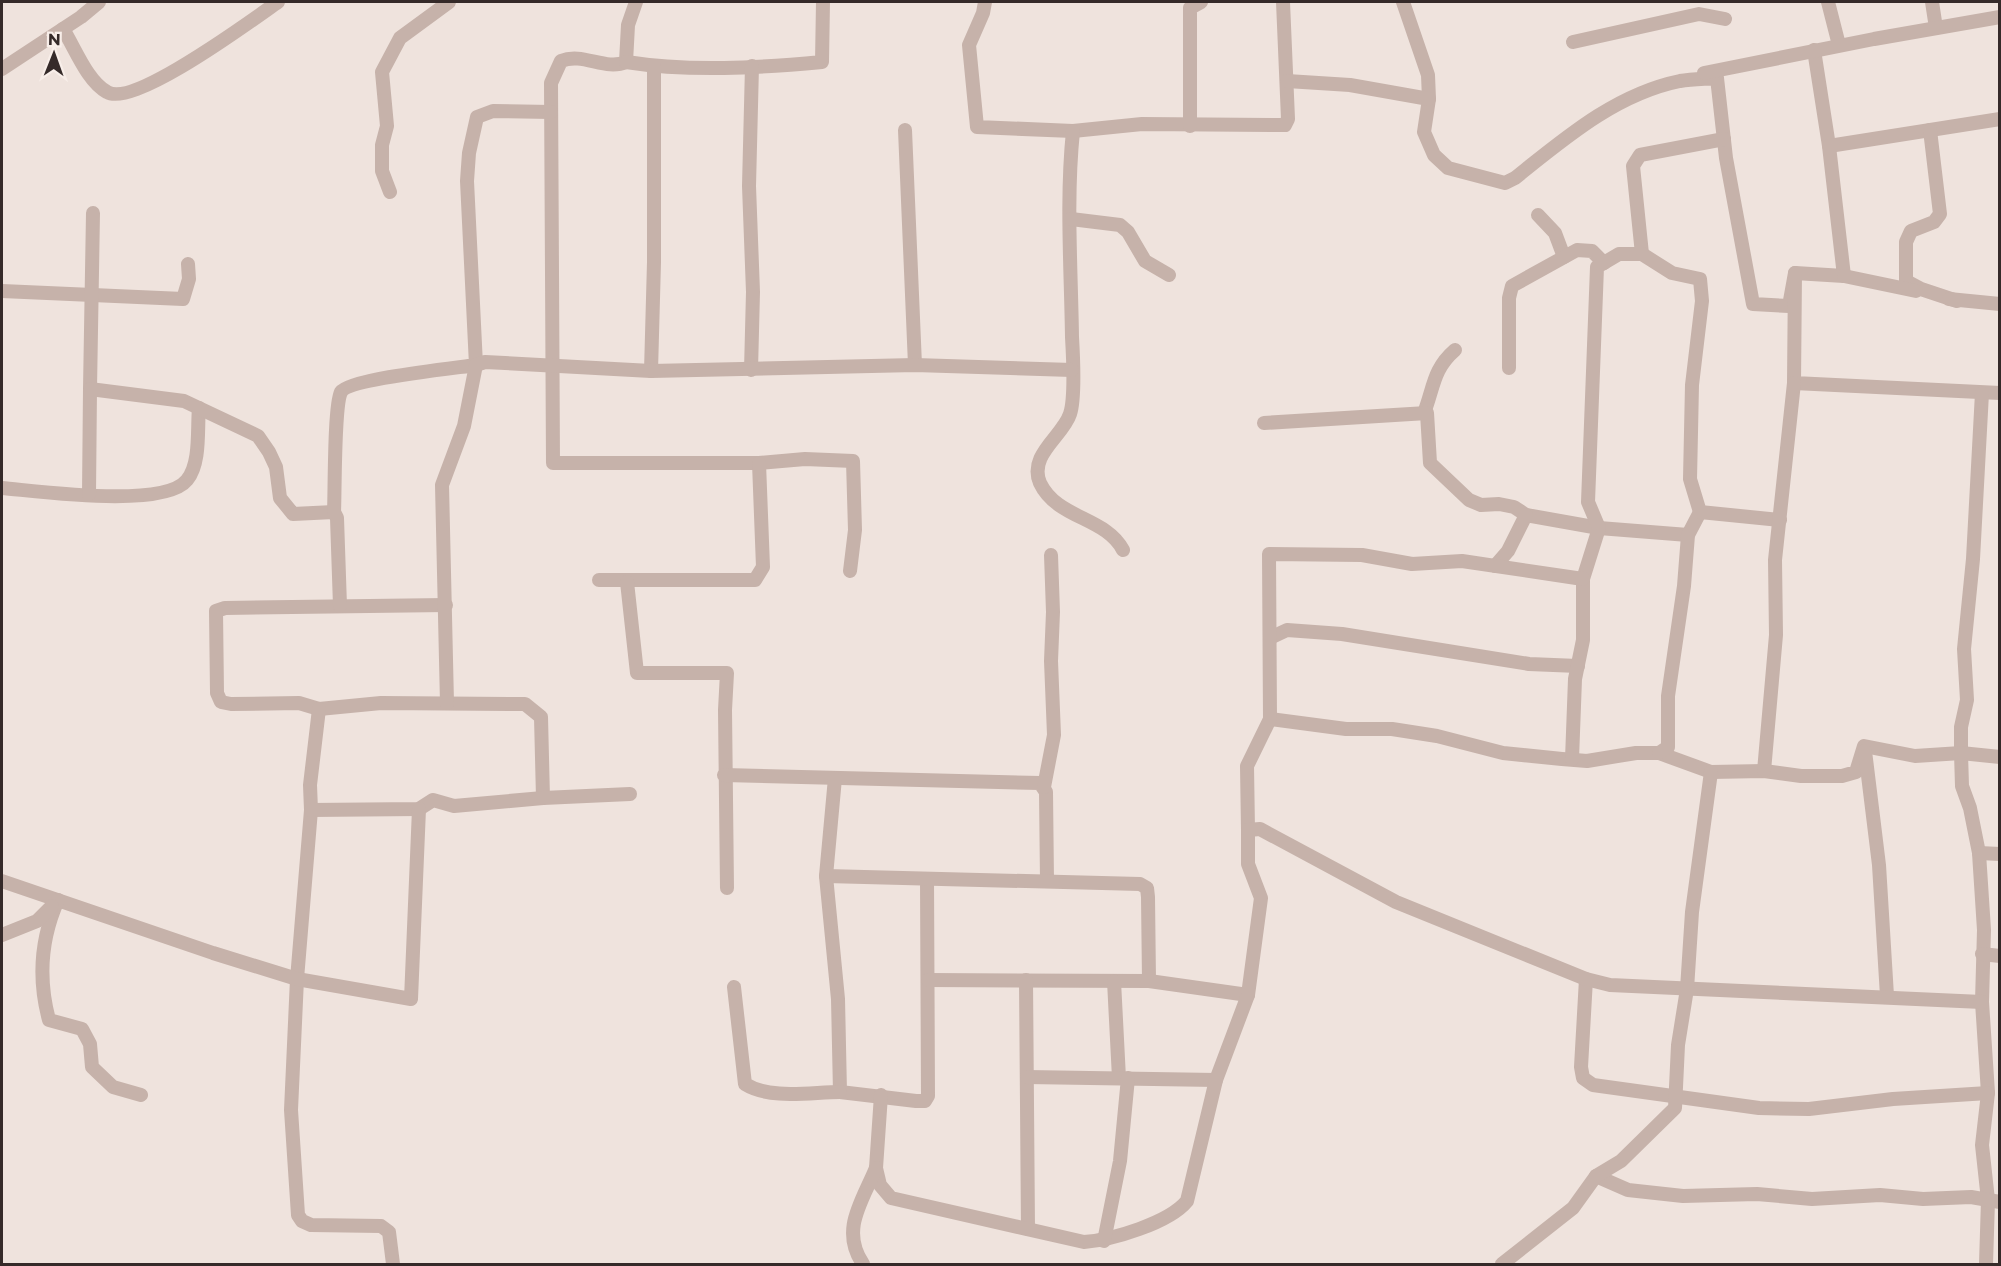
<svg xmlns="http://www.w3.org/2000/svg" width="2001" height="1266" viewBox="0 0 2001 1266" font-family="Montserrat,sans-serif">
  <rect width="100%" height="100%" fill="#efe3dd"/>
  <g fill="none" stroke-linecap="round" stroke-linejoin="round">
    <g stroke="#c6b2aa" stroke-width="14">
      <path d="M 636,2 L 628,25 L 626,62 C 605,71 583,52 561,61 L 551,83 L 553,463 L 759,463 L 805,459 L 853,461 L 855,530 L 850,571"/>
      <path d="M 985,2 L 983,13 L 969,45 L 977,127 L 1073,131 L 1142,124 L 1285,125 L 1288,119 L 1283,2"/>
      <path d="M 1403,2 L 1428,75 L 1429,99 L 1424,132 L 1434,155 L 1448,168 L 1505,183 L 1515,178 C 1565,138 1616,94 1680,81 C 1692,79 1705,79 1717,78 L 1726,158 L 1753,304 L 1789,306 L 1795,273"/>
      <path d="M 1828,2 L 1839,45"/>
      <path d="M 1932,2 L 1936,28"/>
      <path d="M 63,29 C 75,48 87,81 107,92 C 134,108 252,20 278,2"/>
      <path d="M 1573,42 L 1699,14 L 1725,19"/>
      <path d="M 1814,50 L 1829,146"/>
      <path d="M 626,62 C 690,72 758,68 822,62 L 823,2"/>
      <path d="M 2,69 L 81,17 L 99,2"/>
      <path d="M 1704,73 L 1874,39 L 2000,17"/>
      <path d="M 1287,81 L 1350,85 L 1429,99"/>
      <path d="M 2000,119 L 1829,146 L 1844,276 L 1795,273 L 1794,383 L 2000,393"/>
      <path d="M 1190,126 L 1190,8 L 1201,2"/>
      <path d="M 905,130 L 915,365"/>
      <path d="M 1930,130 L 1940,214 L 1934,222 L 1911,231 L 1906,242 L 1906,281 L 1921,289 L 1957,301"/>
      <path d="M 1073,131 C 1066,199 1071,268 1072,337 C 1073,354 1075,399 1070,414 C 1063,436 1028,455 1040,483 C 1057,519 1106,517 1123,550"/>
      <path d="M 390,192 L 382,171 L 382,145 L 387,126 L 382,72 L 400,38 L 449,2"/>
      <path d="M 1538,215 L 1555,233 L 1564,257"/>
      <path d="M 1071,219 L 1120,225 L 1128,232 L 1145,261 L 1169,275"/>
      <path d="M 1642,254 L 1633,166 L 1640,155 L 1724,139"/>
      <path d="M 1844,276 L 1916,291"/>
      <path d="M 2,291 L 183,299 L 189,279 L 188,264"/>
      <path d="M 1949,299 L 2000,304"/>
      <path d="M 1509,368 L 1509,298 L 1512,286 L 1577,250 L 1592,251 L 1604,263"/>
      <path d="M 751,370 L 753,292 L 749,186 L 752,66"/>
      <path d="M 651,371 L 654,262 L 654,66"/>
      <path d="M 90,389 L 93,213"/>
      <path d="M 1982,393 L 1973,559 L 1964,649 L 1967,700 L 1961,727 L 1961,753 L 1962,786 L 1970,808 L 1979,853 L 1984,930 L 1982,1002 L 1988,1093 L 1982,1145 L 1988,1200 L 1986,1264"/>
      <path d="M 1424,413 C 1434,387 1433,369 1455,350"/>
      <path d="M 1264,423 L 1427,413 L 1430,463 L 1469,500 L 1481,505 L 1499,504 L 1514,507 L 1526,515 L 1599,528 L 1688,535"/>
      <path d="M 2,488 C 38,491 164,509 187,480 C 201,463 197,429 199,408"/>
      <path d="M 89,494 L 90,389 L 184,401 L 258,436 L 269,452 L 276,467 L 280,498 L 293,514 L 334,512"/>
      <path d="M 1495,566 L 1508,551 L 1526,515"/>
      <path d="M 599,580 L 755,580 L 763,567 L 759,463"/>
      <path d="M 627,582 L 637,673 L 727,673 L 725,710 L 727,888"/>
      <path d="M 446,605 L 225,608 L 216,611 L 217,693 L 221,702 L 231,704 L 299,703 L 319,709 L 381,703 L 525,704 L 541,717 L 543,798"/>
      <path d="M 340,606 L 337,518 L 334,512 C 335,491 334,406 341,392 C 349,379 456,368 476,365 L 467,181 L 469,153 L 477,117 L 493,111 L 551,112"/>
      <path d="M 1270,638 L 1287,630 L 1342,634 L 1529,664 L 1578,666"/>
      <path d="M 447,703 L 442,485 L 464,426 L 476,365 L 485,362 L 651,371 L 915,365 L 1072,370"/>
      <path d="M 319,709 L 310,785 L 311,810 L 297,979 L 291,1110 L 298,1215 L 302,1221 L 311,1225 L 381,1226 L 389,1232 L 393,1264"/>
      <path d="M 1270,719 L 1346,729 L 1392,729 L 1437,736 L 1503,753 L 1562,759 L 1587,761 L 1636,753 L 1659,753 L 1711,772 L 1764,771 L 1801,776 L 1842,776 L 1856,772 L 1864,746 L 1915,756 L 1961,753 L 2000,757"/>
      <path d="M 1865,751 L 1879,865 L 1887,996"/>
      <path d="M 1659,753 L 1668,747 L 1668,696 L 1684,586 L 1688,535 L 1700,512"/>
      <path d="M 1572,759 L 1575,679 L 1583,640 L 1583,579 L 1599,528 L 1588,502 L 1597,267 L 1619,254 L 1642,254 L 1672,273 L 1700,279 L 1702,301 L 1692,385 L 1690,479 L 1700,512 L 1780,520"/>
      <path d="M 1764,771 L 1776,635 L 1775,560 L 1794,383"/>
      <path d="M 724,775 L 1040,783 L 1046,792 L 1047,881"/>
      <path d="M 835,778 L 826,876 L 838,999 L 840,1092 L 916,1101 L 925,1101 L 928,1096 L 927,879"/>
      <path d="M 1044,787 L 1054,735 L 1051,661 L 1053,612 L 1051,555"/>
      <path d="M 311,810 L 419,809 L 433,800 L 454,806 L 543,798 L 630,794"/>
      <path d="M 1248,830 L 1247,766 L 1270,719 L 1269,554 L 1362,555 L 1412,564 L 1462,561 L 1583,579"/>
      <path d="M 1979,853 L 2000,854"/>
      <path d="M 826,876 L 1140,884 L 1147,888 L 1148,897 L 1149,981"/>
      <path d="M 2,881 L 213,953 L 297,979 L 411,999 L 419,809"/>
      <path d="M 58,900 C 41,938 38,979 49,1020 L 82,1029 L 90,1044 L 92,1067 L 113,1087 L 141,1095"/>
      <path d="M 2,935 L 37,921 L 52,906"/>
      <path d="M 1982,954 L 2000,956"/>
      <path d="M 1586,979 L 1581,1067 L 1583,1078 L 1593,1085 L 1759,1108 L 1809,1109 L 1893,1099 L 1988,1093"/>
      <path d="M 928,980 L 1149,981 L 1248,995"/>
      <path d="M 1026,980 L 1028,1229"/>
      <path d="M 1114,981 L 1119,1078"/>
      <path d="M 734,987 L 745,1084 C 771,1100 811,1092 840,1092"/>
      <path d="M 1027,1077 L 1216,1080"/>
      <path d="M 881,1095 L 876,1168 L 880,1185 L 891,1198 L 1084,1242 C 1112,1240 1169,1223 1187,1201 L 1216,1080 L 1248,995 L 1261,898 L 1248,864 L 1248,830 L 1260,829 L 1396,902 L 1586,979 L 1610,985 L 1982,1002"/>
      <path d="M 1596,1176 L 1628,1190 L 1683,1196 L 1757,1194 L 1812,1199 L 1880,1195 L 1923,1199 L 1971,1197 L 2000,1202"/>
      <path d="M 1104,1241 L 1120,1161 L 1128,1078"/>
      <path d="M 863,1264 C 840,1230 862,1202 876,1168"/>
      <path d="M 1502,1264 L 1573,1208 L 1596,1176 L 1621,1161 L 1675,1108 L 1678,1045 L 1687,989 L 1692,912 L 1711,772"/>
    </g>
  </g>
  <rect width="2001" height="1266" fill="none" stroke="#352a29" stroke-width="6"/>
  <g transform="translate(54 54) rotate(1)" stroke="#f8eee9" stroke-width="4.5" paint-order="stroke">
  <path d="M0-4.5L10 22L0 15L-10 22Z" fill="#352a29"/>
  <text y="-9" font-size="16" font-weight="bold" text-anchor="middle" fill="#352a29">N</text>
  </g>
</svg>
